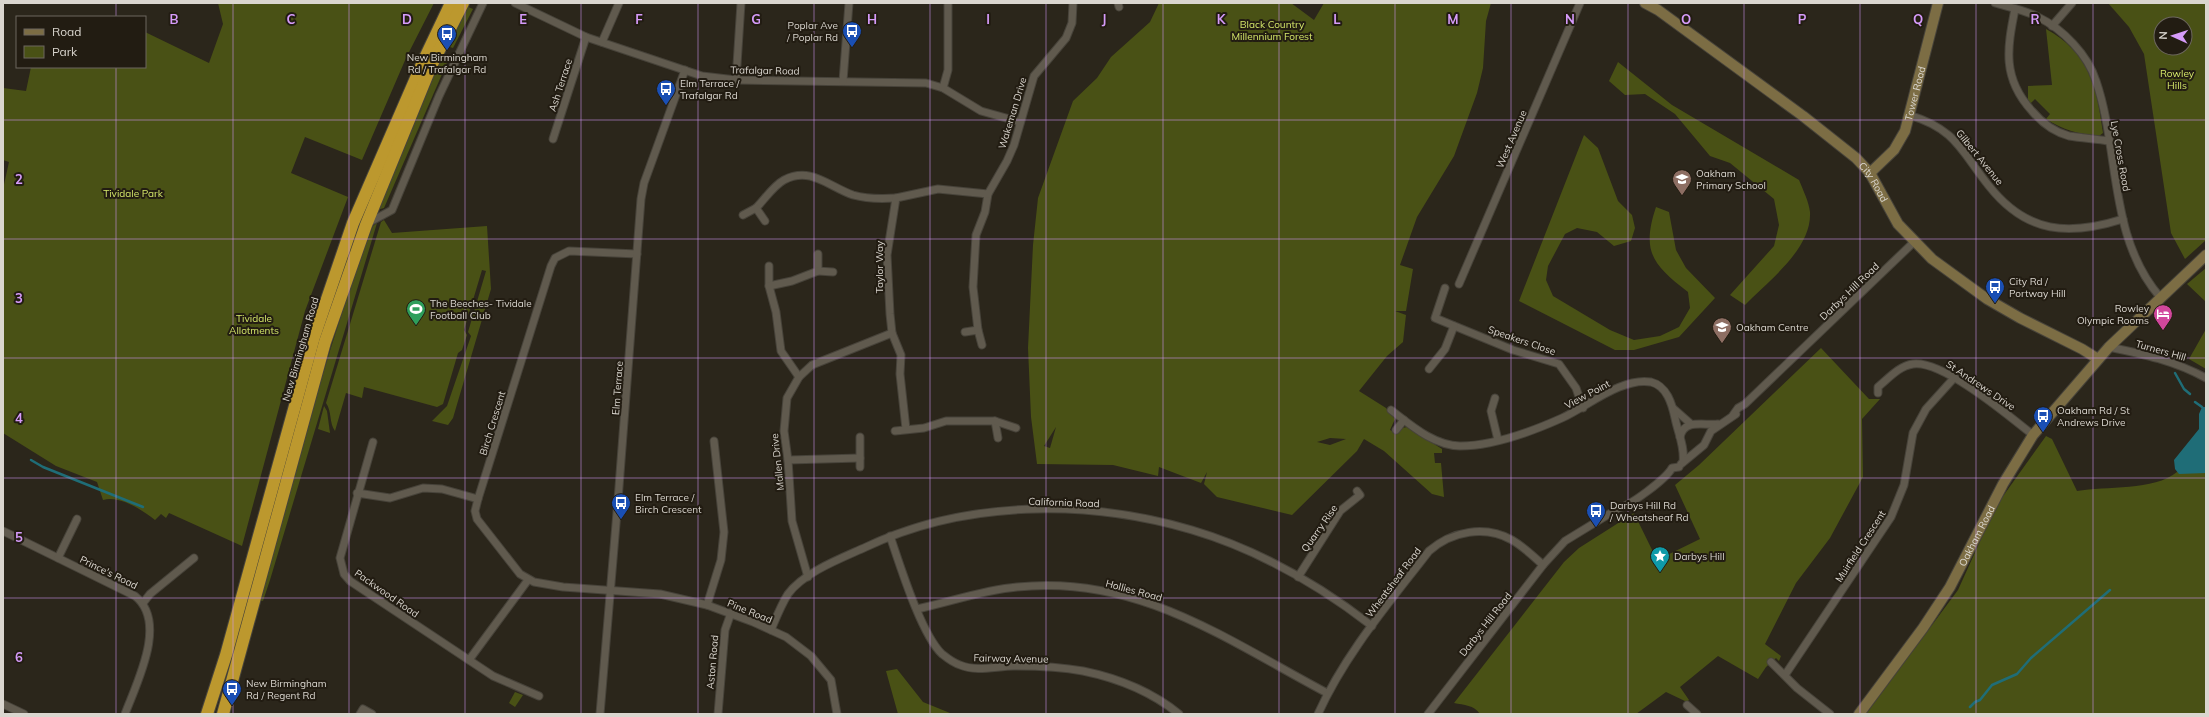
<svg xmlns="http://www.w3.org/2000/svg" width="2209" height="717" viewBox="0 0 2209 717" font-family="Mulish,sans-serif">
  <rect width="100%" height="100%" fill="#2b261b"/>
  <g fill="#495115" fill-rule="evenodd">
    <path d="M 218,3 L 434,3 L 406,58 L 362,160 L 305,137 L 291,173 L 348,197 L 305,311 L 242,546 L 169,513 L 166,518 L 161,514 L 155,520 C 142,510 120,495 103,500 L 97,482 L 56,466 L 3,433 L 3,189 L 9,162 L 3,160 L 3,88 L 26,91 L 31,67 L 145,67 L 145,32 L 209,63 L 223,24 Z"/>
    <path d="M 1159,3 L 1291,3 L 1314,20 L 1324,3 L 1491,3 L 1486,21 L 1483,68 L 1477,93 L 1454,156 L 1417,217 L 1400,265 L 1413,269 L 1406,311 L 1395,311 L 1406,315 L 1403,342 L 1387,356 L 1359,391 L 1386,408 L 1395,419 L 1390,430 L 1396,433 L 1402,428 L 1407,427 L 1442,449 L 1442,453 L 1434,453 L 1435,463 L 1441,463 L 1444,497 L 1432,494 L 1384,451 L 1364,439 L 1357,451 L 1292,515 L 1217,497 L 1204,484 L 1207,472 L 1201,483 L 1159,467 L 1158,476 L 1113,465 L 1037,464 L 1031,417 L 1028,348 L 1033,245 L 1038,198 L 1073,101 L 1097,78 L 1111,57 L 1150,22 ZM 1056,427 L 1050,448 L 1044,446 ZM 1330,438 L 1346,439 L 1330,445 L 1317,442 Z"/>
    <path d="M 2108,3 L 2206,3 L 2206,240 L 2185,259 L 2171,233 L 2144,54 L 2129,27 ZM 2161,24 L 2185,24 L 2185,48 L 2161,48 Z"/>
    <path d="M 466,6 L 473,9 L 453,48 L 447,46 Z"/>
    <path d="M 2046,29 C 2089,52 2097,88 2103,133 L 2099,136 C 2079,134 2063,130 2046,119 L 2050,114 L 2035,99 L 2030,104 L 2028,102 L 2028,86 L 2052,85 Z"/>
    <path d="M 442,55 L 449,58 L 384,208 L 377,210 Z"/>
    <path d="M 1618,62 L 1672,105 L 1799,180 C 1803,190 1809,202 1810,212 C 1812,249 1768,281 1745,305 L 1730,295 L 1774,246 L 1779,225 L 1774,199 L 1730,163 L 1710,156 L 1675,114 L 1645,94 L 1625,95 L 1609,81 Z"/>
    <path d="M 1584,135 L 1598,148 L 1618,201 L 1632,215 L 1635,228 L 1631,241 L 1614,246 L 1597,232 L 1577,228 L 1565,234 L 1548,266 L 1546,280 L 1553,296 L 1610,330 L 1634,340 L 1660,336 L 1679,327 L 1690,308 L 1688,292 C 1653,265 1641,252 1656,207 L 1669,212 L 1676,250 L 1686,268 L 1715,298 L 1679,337 L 1634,350 L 1615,350 L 1519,301 Z"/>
    <path d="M 384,220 L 392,233 L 487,226 L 491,289 L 453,418 L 448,425 L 432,421 L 447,406 L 471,336 L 468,332 L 486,271 L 482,270 L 464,330 L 467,335 L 462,350 L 458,353 L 443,404 L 437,407 L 364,387 L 362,398 L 346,393 L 335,431 C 329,423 332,411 326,403 L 381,222 Z"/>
    <path d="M 377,223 L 270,580 L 263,601 L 259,600 C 295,475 326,347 373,226 Z"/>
    <path d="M 2206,268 L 2206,302 L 2187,284 Z"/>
    <path d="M 2206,329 L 2206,369 L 2189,359 Z"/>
    <path d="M 1821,348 L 1869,399 L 1880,399 L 1862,419 L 1863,477 L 1830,538 L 1796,583 L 1765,644 L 1781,656 L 1779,661 L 1776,658 L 1766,667 L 1758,679 L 1718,656 L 1680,687 L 1689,700 L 1687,702 L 1666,692 L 1636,714 L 1480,714 C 1474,705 1464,705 1454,703 L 1564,562 L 1579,548 L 1634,513 L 1657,560 L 1700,539 L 1675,485 L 1699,465 Z"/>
    <path d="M 324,406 L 327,411 L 330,433 L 318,429 Z"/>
    <path d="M 2046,436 L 2052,439 L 2077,491 C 2106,486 2154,491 2177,472 C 2188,464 2197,450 2206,440 L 2206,714 L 1866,714 L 1958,590 L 1996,506 Z"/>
    <path d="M 897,669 L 923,702 L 950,713 L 971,714 L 898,714 L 886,671 Z"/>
    <path d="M 515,692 L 523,695 L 515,707 L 509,703 Z"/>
  </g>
  <path fill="#1f6d77" d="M 2202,407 L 2206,407 L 2206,473 L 2179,474 L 2175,469 L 2174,460 L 2199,429 L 2199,414 Z"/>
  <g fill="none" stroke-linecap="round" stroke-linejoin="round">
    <g stroke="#1f6d77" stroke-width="2.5">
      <path d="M 2175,373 L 2184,389 L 2190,394"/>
      <path d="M 2195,402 L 2202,407"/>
      <path d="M 31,460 L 43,467 L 143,507"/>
      <path d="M 1970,707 L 1975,702 L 1980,700 L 1992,685 L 2017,674 L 2031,658 L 2110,590"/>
    </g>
    <defs>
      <g id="street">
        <path d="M 515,3 L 586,37 L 702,76 L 736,80 L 926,83 L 943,88 L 981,111 L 1020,122"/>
        <path d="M 1118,3 L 1119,7"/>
        <path d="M 1995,3 C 2009,7 2025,10 2038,17 C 2063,29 2088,55 2096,81 C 2120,151 2108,237 2160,297"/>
        <path d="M 2015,9 C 2007,49 2002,78 2032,111 C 2042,123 2054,132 2069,136 C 2082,138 2096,139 2109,141"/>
        <path d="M 2052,26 L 2072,3"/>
        <path d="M 602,42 L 619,3"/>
        <path d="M 736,80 L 741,3"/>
        <path d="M 843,81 L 849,3"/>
        <path d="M 943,88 L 948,70 L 948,3"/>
        <path d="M 1909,115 C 1956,129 1961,151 1989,186 C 2027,234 2069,236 2123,219"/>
        <path d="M 553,139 L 586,37"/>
        <path d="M 756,208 C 765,199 773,186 784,180 C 811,166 829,187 853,195 C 867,199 881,199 896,198"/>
        <path d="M 743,215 L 756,208 L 765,221"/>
        <path d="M 368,223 L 392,210 L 439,96 L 483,3"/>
        <path d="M 637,254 L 569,251 L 555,258 L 551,266 L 478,499 L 475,511 L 477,519 L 520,574 L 534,582 L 563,587 L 660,594 L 707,605 L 753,622 L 786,637 L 811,656 L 831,680 L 837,714"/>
        <path d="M 818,254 L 818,271 L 833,272"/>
        <path d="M 1459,284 L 1580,3"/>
        <path d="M 769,286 L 769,266"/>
        <path d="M 1445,288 L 1435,318 L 1513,350 L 1559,364 L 1576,388 L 1583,408"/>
        <path d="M 965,332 L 978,330"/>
        <path d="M 982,345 L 978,330 L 973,287 L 976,235 L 985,212 L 988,194 L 1007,161 L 1014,145 L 1034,76 L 1066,38 L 1072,23 L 1073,3"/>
        <path d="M 2109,347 C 2143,354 2175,361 2206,378"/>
        <path d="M 1429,369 L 1445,349 L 1454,326"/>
        <path d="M 799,377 L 781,351 L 776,312 L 769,286 L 792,281 L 818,271"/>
        <path d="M 1878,393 L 1878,387 C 1889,378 1899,366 1913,364 C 1943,360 2009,416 2033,435"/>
        <path d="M 1495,398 L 1491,411 L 1498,440"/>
        <path d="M 1674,409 L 1691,424"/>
        <path d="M 1391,410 C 1412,426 1433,445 1460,446 C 1493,446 1533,431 1562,418 C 1588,406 1622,377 1651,382 C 1667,386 1672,404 1675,418 C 1678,433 1685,447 1683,462"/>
        <path d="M 1733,415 L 1738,408 L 1745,404 L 1914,242"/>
        <path d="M 995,421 L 998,438"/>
        <path d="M 906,429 L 900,374 L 901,355 L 892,333 L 890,314 L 887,255 L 896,198 L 938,189 L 988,194"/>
        <path d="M 1396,430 L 1404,420"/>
        <path d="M 895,431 L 924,428 L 946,421 L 995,421 L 1016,428"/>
        <path d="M 1680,437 C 1684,418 1705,426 1718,424"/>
        <path d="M 373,442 L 340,558 L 344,574 L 350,581 L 493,676 L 539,696"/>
        <path d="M 788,460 L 860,458"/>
        <path d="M 1681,464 L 1704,445 L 1711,431 L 1736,414"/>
        <path d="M 860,467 L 860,437"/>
        <path d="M 357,493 L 390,498 L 423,488 L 442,489 L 478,499"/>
        <path d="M 3,531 L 135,596 C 168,622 137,682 125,714"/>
        <path d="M 890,536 C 900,565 921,634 942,654 C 947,658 953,663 960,665 C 976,672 997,666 1014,666 C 1037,666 1061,667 1083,671 C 1117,678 1152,692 1179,714"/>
        <path d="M 58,558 L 77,519"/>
        <path d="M 808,577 L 792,521 L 788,460 L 784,431 L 787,398 L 799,377 L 812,365 L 892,333"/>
        <path d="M 1298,577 L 1340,511 L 1360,495 L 1357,491"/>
        <path d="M 143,603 L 150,594 L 194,558"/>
        <path d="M 707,605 L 721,560 L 724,532 L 714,441"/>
        <path d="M 917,609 C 950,602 983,590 1017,587 C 1137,574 1227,640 1327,693"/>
        <path d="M 771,630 C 776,618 781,605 788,594 C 804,572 842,558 866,547 C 965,500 1087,499 1192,530 C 1256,549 1319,585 1372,626"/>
        <path d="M 469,660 L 528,580"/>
        <path d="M 1771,662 L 1797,688 L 1830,714"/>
        <path d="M 1785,675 L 1891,517 L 1904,485 L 1913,433 L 1926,409 L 1954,378"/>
        <path d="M 3,704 L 24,714"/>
        <path d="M 1687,705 L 1697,714"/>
        <path d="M 360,714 L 363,709 L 372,714"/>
        <path d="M 600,714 L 618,500 L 641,199 L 644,183 L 685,70"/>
        <path d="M 718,714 L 725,630 L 731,613"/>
        <path d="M 1318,714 C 1345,654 1389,603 1429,551 C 1452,531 1485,525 1512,540 C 1524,547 1533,556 1543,565"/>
        <path d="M 1428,714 L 1543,565 L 1565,541 L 1619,508 C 1631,505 1666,479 1672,468 L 1679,467"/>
      </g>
      <g id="secondary">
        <path id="s1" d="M 1645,3 L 1658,10 L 1803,116 L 1856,158 L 1870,173 L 1898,224 L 1932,259 L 1987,299 L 2020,318 L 2082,349 L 2098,359"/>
        <path id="s2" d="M 1870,173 L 1894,150 L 1905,131 L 1938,3"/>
        <path id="s3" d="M 1859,714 L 1923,628 L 1950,587 L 2003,484 L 2033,435 L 2109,347 L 2206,255"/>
      </g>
      <g id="highway">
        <path d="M 207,714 L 226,655 L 314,337 L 353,223 L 423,62 L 451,3"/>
        <path d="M 223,714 L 325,342 L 366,225 L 431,66 L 463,3"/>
      </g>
    </defs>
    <use href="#street" stroke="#47433a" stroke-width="9"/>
    <use href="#secondary" stroke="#47433a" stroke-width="12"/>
    <use href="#highway" stroke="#47433a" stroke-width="14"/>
    <use href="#street" stroke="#605a4e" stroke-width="7"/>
    <use href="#secondary" stroke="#7c6d44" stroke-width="10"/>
    <use href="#highway" stroke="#bc982e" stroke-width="12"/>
  </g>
  <path fill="none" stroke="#d69bfa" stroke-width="1" stroke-opacity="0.55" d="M 116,3 L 116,17M 233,3 L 233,714M 349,3 L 349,714M 465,3 L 465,714M 581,3 L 581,714M 698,3 L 698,714M 814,3 L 814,714M 930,3 L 930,714M 1046,3 L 1046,714M 1163,3 L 1163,714M 1279,3 L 1279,714M 1395,3 L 1395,714M 1511,3 L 1511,714M 1628,3 L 1628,714M 1744,3 L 1744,714M 1860,3 L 1860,714M 1976,3 L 1976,714M 2093,3 L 2093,714M 116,67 L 116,714M 3,120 L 2206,120M 3,239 L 2206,239M 3,358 L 2206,358M 3,478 L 2206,478M 3,598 L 2206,598"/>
  <defs>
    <symbol id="bus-pin" viewBox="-11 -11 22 30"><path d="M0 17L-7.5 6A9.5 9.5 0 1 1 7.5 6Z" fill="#1a4fb4" stroke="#221c12"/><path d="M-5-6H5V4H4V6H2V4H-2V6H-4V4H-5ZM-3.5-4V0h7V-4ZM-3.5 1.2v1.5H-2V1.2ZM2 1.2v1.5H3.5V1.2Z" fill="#fff"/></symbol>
    <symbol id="school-pin" viewBox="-11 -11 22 30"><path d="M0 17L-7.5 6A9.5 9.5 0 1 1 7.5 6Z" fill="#8d6e63" stroke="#221c12"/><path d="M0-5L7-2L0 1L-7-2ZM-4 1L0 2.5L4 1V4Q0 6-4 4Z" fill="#fff"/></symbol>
    <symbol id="stadium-pin" viewBox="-11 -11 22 30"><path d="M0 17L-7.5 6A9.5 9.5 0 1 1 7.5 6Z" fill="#2e9e5b" stroke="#221c12"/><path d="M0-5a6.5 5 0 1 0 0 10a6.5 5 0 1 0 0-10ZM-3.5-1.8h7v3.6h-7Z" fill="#fff"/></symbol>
    <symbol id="hotel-pin" viewBox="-11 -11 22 30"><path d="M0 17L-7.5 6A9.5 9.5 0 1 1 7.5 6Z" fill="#d1479c" stroke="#221c12"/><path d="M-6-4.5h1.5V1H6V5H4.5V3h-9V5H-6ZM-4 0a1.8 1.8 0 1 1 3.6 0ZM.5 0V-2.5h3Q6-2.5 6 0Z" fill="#fff"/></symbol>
    <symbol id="sight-pin" viewBox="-11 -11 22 30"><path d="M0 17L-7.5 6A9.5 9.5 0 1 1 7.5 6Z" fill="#0f9aa8" stroke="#221c12"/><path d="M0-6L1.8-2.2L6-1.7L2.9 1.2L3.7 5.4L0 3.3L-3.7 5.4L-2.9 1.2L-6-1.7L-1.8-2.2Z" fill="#fff"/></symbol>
  </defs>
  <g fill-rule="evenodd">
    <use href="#bus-pin" x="841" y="20" width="22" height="30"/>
    <use href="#bus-pin" x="436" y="23" width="22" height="30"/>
    <use href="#bus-pin" x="655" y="78" width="22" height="30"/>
    <use href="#school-pin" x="1671" y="168" width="22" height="30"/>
    <use href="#bus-pin" x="1984" y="276" width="22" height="30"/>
    <use href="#stadium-pin" x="405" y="298" width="22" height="30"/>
    <use href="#hotel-pin" x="2152" y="303" width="22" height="30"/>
    <use href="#school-pin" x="1711" y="316" width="22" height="30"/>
    <use href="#bus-pin" x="2032" y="405" width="22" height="30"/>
    <use href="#bus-pin" x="610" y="492" width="22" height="30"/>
    <use href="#bus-pin" x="1585" y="500" width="22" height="30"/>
    <use href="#sight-pin" x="1649" y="545" width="22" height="30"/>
    <use href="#bus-pin" x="221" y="678" width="22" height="30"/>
  </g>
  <g text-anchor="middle" stroke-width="4" stroke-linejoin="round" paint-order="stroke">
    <g font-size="10" fill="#d6e96a" stroke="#221c12">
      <text x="1272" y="28">Black Country<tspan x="1272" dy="12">Millennium Forest</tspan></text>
      <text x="2177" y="77">Rowley<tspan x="2177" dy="12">Hills</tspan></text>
      <text x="133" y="197">Tividale Park</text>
      <text x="254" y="322">Tividale<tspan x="254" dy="12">Allotments</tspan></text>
    </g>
    <g font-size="10" fill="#dad6cf" stroke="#221c12" text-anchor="start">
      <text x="838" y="29" text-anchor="end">Poplar Ave<tspan x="838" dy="12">/ Poplar Rd</tspan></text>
      <text x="447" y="61" text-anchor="middle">New Birmingham<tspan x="447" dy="12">Rd / Trafalgar Rd</tspan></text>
      <text x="680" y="87">Elm Terrace /<tspan x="680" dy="12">Trafalgar Rd</tspan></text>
      <text x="1696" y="177">Oakham<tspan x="1696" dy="12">Primary School</tspan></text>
      <text x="2009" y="285">City Rd /<tspan x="2009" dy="12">Portway Hill</tspan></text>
      <text x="430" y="307">The Beeches- Tividale<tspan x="430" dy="12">Football Club</tspan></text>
      <text x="2149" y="312" text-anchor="end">Rowley<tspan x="2149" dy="12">Olympic Rooms</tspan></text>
      <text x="1736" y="331">Oakham Centre</text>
      <text x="2057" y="414">Oakham Rd / St<tspan x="2057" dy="12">Andrews Drive</tspan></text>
      <text x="635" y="501">Elm Terrace /<tspan x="635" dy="12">Birch Crescent</tspan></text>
      <text x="1610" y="509">Darbys Hill Rd<tspan x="1610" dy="12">/ Wheatsheaf Rd</tspan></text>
      <text x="1674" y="560">Darbys Hill</text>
      <text x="246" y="687">New Birmingham<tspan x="246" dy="12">Rd / Regent Rd</tspan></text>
    </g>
    <g font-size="10" fill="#dad6cf" stroke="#221c12">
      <text transform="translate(765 70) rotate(1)" y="4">Trafalgar Road</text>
      <text transform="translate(560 85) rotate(-72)" y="4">Ash Terrace</text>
      <text dy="4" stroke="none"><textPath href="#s2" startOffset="94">Tower Road</textPath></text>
      <text transform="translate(1012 113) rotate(-73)" y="4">Wakeman Drive</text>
      <text transform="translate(1511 139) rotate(-67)" y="4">West Avenue</text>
      <text transform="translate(2121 156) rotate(80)" y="4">Lye Cross Road</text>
      <text transform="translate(1980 157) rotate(51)" y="4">Gilbert Avenue</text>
      <text dy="4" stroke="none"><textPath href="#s1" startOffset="292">City Road</textPath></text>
      <text transform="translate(879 267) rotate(-90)" y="4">Taylor Way</text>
      <text transform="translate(1849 291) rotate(-44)" y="4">Darbys Hill Road</text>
      <text transform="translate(1522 340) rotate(19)" y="4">Speakers Close</text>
      <text transform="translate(300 349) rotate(-74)" y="4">New Birmingham Road</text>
      <text transform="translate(2161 350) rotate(16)" y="4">Turners Hill</text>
      <text transform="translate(1981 385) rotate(34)" y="4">St Andrews Drive</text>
      <text transform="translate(617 388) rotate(-86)" y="4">Elm Terrace</text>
      <text transform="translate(1587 394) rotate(-28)" y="4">View Point</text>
      <text transform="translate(492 423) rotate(-73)" y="4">Birch Crescent</text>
      <text transform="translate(777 462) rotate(-96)" y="4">Mallen Drive</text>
      <text transform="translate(1064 502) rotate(2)" y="4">California Road</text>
      <text transform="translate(1319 528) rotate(-55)" y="4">Quarry Rise</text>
      <text dy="4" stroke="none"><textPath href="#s3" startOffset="214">Oakham Road</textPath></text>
      <text transform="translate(1860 546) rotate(-57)" y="4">Muirfield Crescent</text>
      <text transform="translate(109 572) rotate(26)" y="4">Prince's Road</text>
      <text transform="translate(1393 582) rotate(-53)" y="4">Wheatsheaf Road</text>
      <text transform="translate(1134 590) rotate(15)" y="4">Hollies Road</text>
      <text transform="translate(387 593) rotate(35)" y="4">Packwood Road</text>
      <text transform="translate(750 611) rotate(22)" y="4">Pine Road</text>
      <text transform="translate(1485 624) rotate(-52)" y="4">Darbys Hill Road</text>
      <text transform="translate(1011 658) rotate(1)" y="4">Fairway Avenue</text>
      <text transform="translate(712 662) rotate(-85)" y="4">Aston Road</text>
    </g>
  </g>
  <g font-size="13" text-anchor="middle" font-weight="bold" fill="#d69bfa" stroke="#221c12" stroke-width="4" stroke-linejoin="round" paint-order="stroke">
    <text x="174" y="24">B</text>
    <text x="291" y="24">C</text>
    <text x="407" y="24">D</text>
    <text x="523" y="24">E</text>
    <text x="639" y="24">F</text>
    <text x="756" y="24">G</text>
    <text x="872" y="24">H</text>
    <text x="988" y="24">I</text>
    <text x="1104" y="24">J</text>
    <text x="1221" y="24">K</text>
    <text x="1337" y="24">L</text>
    <text x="1453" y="24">M</text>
    <text x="1570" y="24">N</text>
    <text x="1686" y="24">O</text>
    <text x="1802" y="24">P</text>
    <text x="1918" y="24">Q</text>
    <text x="2035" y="24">R</text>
    <text x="19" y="184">2</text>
    <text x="19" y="303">3</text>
    <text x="19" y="423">4</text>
    <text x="19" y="542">5</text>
    <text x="19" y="662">6</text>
  </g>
  <rect width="2209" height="717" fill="none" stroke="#dad6cf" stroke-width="8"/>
  <rect x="16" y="16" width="130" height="52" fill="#221c12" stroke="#6c665e"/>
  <rect x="24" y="29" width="20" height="6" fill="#7c6d44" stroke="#6c665e"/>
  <text x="52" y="36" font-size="12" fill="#dad6cf">Road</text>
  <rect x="24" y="46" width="20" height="12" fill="#495115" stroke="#6c665e"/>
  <text x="52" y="56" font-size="12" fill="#dad6cf">Park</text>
  <g transform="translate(2173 36) rotate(273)"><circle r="19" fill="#221c12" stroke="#6c665e"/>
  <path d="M0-3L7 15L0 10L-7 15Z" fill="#d69bfa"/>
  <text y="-6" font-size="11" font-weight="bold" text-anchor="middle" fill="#dad6cf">N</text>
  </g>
</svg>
